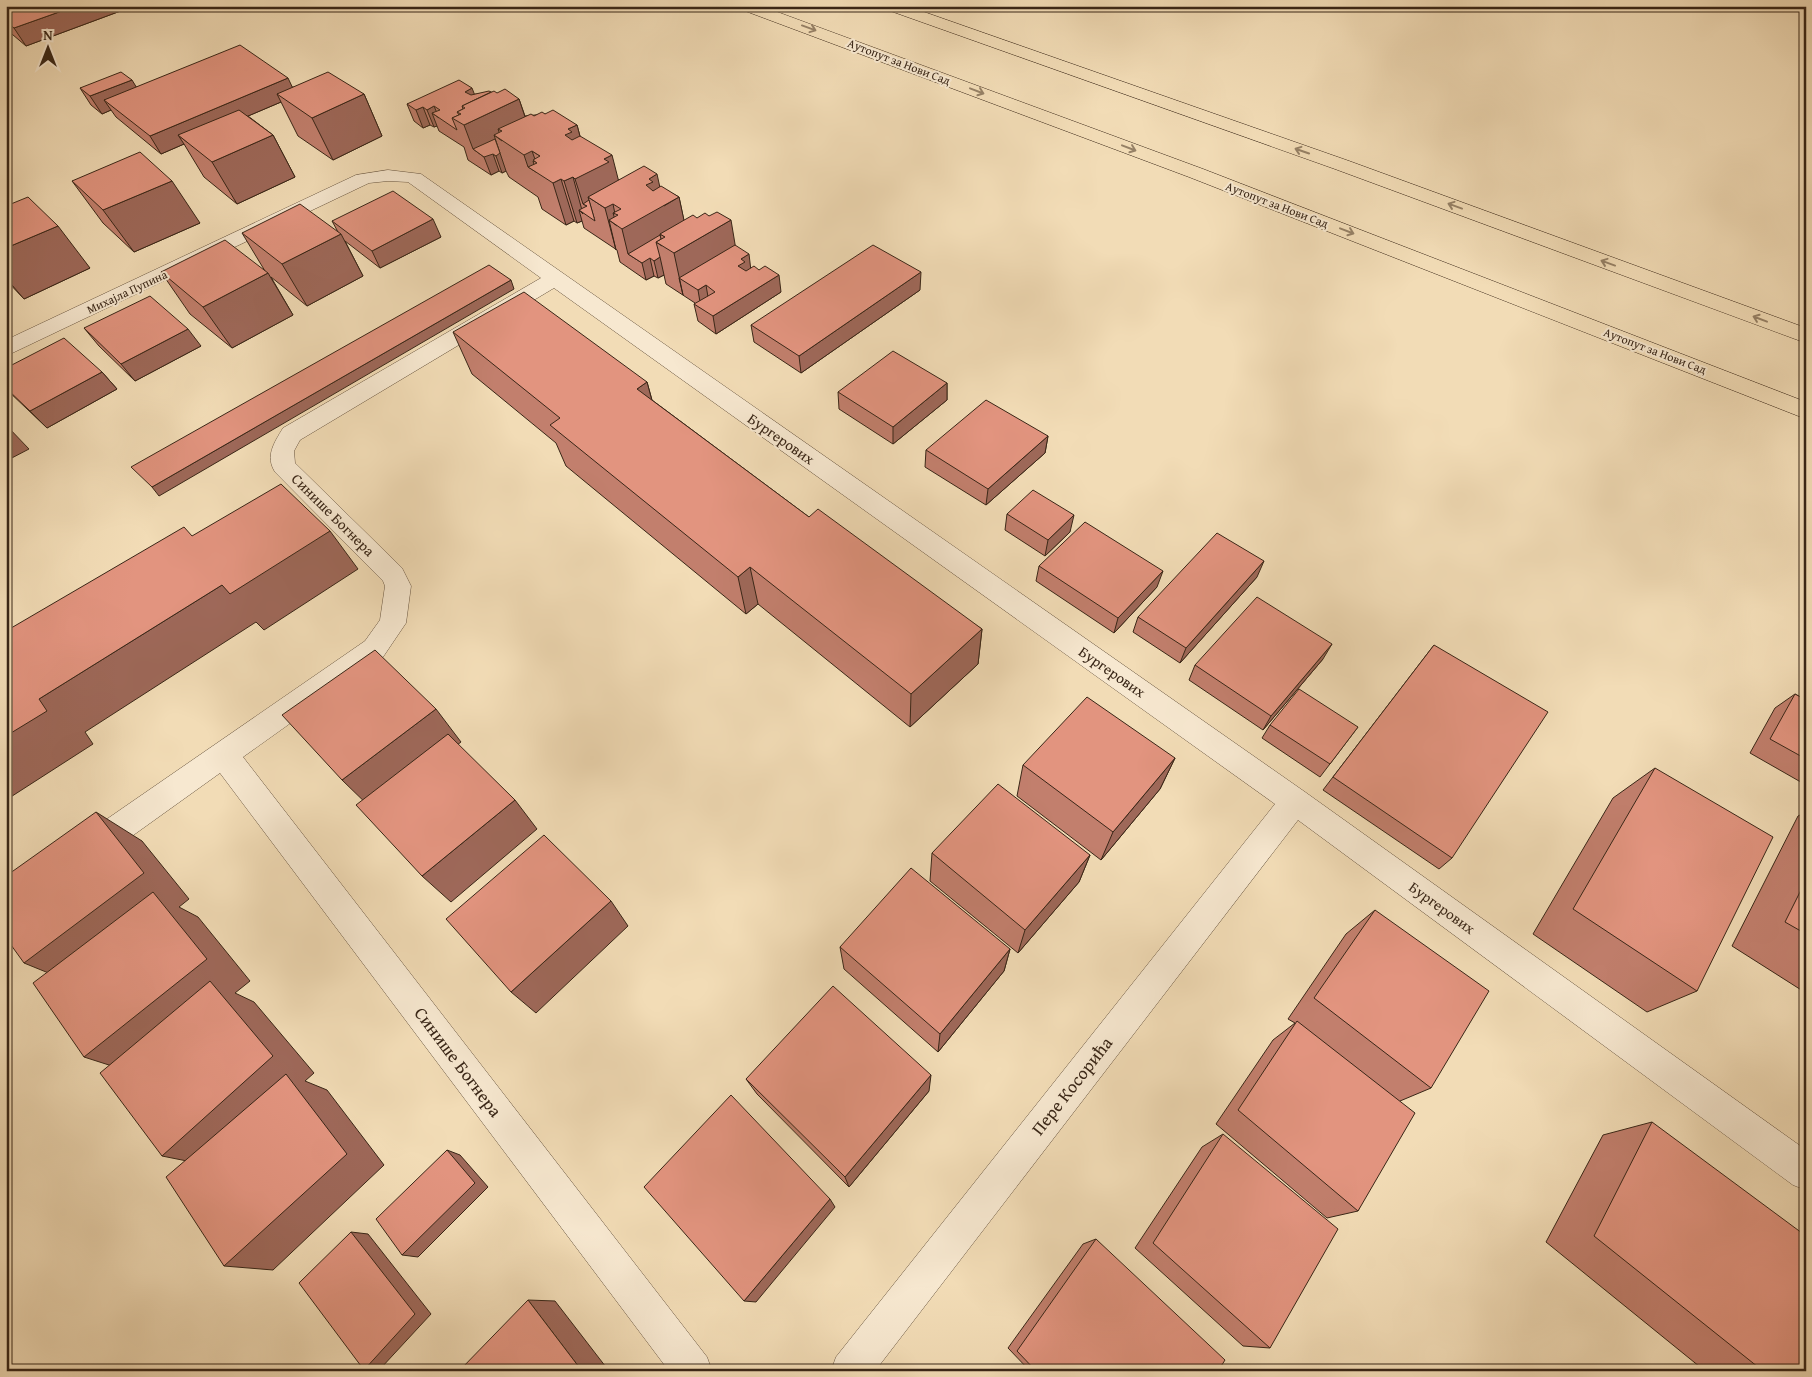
<svg xmlns="http://www.w3.org/2000/svg" width="1812" height="1377" viewBox="0 0 1812 1377" font-family="'Gentium Book Plus',serif">
  <rect width="100%" height="100%" fill="#f2dcb6"/>
  <filter id="stains"><feTurbulence type="fractalNoise" baseFrequency=".004" numOctaves="4"/><feColorMatrix values="0 0 0 0 .2 0 0 0 0 .09 0 0 0 0 .02 0 0 0 .5 -.17"/></filter>
  <radialGradient id="worn" r=".72"><stop offset=".6" stop-color="#630" stop-opacity="0"/><stop offset="1" stop-color="#630" stop-opacity=".3"/></radialGradient>
  <g fill="none" stroke-linecap="round" stroke-linejoin="round">
    <defs>
      <path id="minor" d="M 388,170 L 421,174 L 1305,792 L 1806,1150 L 1806,1190 L 1793,1185 L 1298,820 L 875,1371 L 831,1371 L 836,1357 L 1275,804 L 554,288 L 300,440 L 294,451 L 295,463 L 402,568 L 411,586 L 406,623 L 383,657 L 243,757 L 707,1357 L 712,1371 L 669,1371 L 220,773 L 100,859 L 89,863 L 78,859 L 74,849 L 78,839 L 365,641 L 380,620 L 385,586 L 383,581 L 275,472 C 265,456 274,443 283,428 L 541,278 L 408,182 L 388,181 L 369,183 L 6,356 L 6,340 L 356,175 Z"/>
      <g id="major">
        <path d="M 738,6 L 761,6 L 1203,169 L 1806,402 L 1806,419 L 1189,177 L 740,9 Z"/>
        <path d="M 883,6 L 907,6 L 1349,161 L 1806,328 L 1806,343 L 1335,169 L 885,9 Z"/>
      </g>
    </defs>
    <use href="#minor" stroke="#67543f" stroke-width="1"/>
    <use href="#major" stroke="#392617" stroke-width="1"/>
    <use href="#minor" fill="#f7e8d0" fill-rule="evenodd"/>
    <use href="#major" fill="#f2dcb6" fill-rule="evenodd"/>
  </g>
  <g fill="#c27f6d" stroke="#392617">
    <path d="M 6,6 L 134,6 L 26,46 L 6,29 Z"/>
    <path d="M 136,87 L 292,87 L 364,94 L 382,136 L 333,160 L 298,136 L 281,102 L 248,116 L 273,135 L 295,177 L 237,204 L 204,177 L 184,144 L 161,154 L 116,117 L 111,110 L 102,114 L 91,105 L 80,88 Z"/>
    <path d="M 491,92 L 519,99 L 525,116 L 545,114 L 577,125 L 580,136 L 618,180 L 660,187 L 679,197 L 684,221 L 735,245 L 751,268 L 781,292 L 716,334 L 698,321 L 694,304 L 695,303 L 666,284 L 664,275 L 658,278 L 654,276 L 646,280 L 620,262 L 617,250 L 584,228 L 582,221 L 577,223 L 574,221 L 566,225 L 542,209 L 538,197 L 509,177 L 506,171 L 502,173 L 499,171 L 491,175 L 468,160 L 464,147 L 439,131 L 437,126 L 434,127 L 430,125 L 423,128 L 414,121 L 407,104 Z"/>
    <path d="M 72,181 L 200,223 L 134,252 L 103,223 Z"/>
    <path d="M 6,206 L 90,268 L 24,299 L 6,280 Z"/>
    <path d="M 332,221 L 441,237 L 380,268 L 345,241 L 363,276 L 307,306 L 271,277 L 293,315 L 232,348 L 190,314 L 161,272 L 265,271 L 242,233 L 338,232 Z"/>
    <path d="M 920,290 L 801,373 L 754,342 L 751,325 Z"/>
    <path d="M 84,328 L 201,346 L 135,381 L 99,346 Z"/>
    <path d="M 453,332 L 647,382 L 652,400 L 809,517 L 982,629 L 978,664 L 910,727 L 758,604 L 746,614 L 566,466 L 556,443 L 472,374 Z"/>
    <path d="M 6,368 L 102,372 L 117,389 L 47,428 L 6,389 Z"/>
    <path d="M 947,383 L 947,400 L 893,444 L 839,409 L 838,392 Z"/>
    <path d="M 1048,436 L 1045,453 L 986,505 L 925,467 L 926,450 Z"/>
    <path d="M 1007,514 L 1070,532 L 1045,556 L 1005,530 Z"/>
    <path d="M 1039,566 L 1157,587 L 1114,633 L 1036,581 Z"/>
    <path d="M 1257,577 L 1180,663 L 1133,632 L 1138,617 Z"/>
    <path d="M 1434,645 L 1452,858 L 1439,869 L 1323,790 Z"/>
    <path d="M 1323,659 L 1263,730 L 1189,680 L 1195,665 Z"/>
    <path d="M 1795,694 L 1806,700 L 1806,785 L 1750,753 L 1775,708 Z"/>
    <path d="M 1270,725 L 1358,727 L 1320,777 L 1262,738 Z"/>
    <path d="M 1175,758 L 1160,789 L 1101,860 L 1017,796 L 1023,765 Z"/>
    <path d="M 1655,768 L 1697,991 L 1647,1012 L 1533,934 L 1613,798 Z"/>
    <path d="M 1806,812 L 1806,993 L 1732,946 L 1798,816 Z"/>
    <path d="M 932,853 L 1090,855 L 1079,882 L 1018,953 L 930,881 Z"/>
    <path d="M 1375,910 L 1431,1088 L 1400,1101 L 1358,1211 L 1327,1218 L 1216,1124 L 1273,1040 L 1295,1023 L 1288,1019 L 1346,934 Z"/>
    <path d="M 840,947 L 1010,949 L 1004,971 L 938,1052 L 844,969 Z"/>
    <path d="M 746,1079 L 929,1091 L 849,1187 L 757,1094 Z"/>
    <path d="M 1652,1122 L 1806,1371 L 1705,1371 L 1546,1242 L 1603,1135 Z"/>
    <path d="M 1223,1134 L 1270,1348 L 1243,1346 L 1135,1248 L 1202,1147 Z"/>
    <path d="M 1096,1239 L 1218,1371 L 1030,1371 L 1008,1348 L 1083,1244 Z"/>
  </g>
  <g fill="#9e6859" stroke="#392617">
    <path d="M 76,6 L 134,6 L 26,46 L 14,28 Z"/>
    <path d="M 288,78 L 296,95 L 277,94 L 281,102 L 187,142 L 178,135 L 184,144 L 161,154 L 150,136 Z"/>
    <path d="M 132,80 L 143,98 L 104,100 L 111,110 L 102,114 L 90,96 Z"/>
    <path d="M 472,88 L 479,106 L 465,92 Z"/>
    <path d="M 364,94 L 382,136 L 333,160 L 312,118 Z"/>
    <path d="M 519,99 L 533,141 L 502,131 L 498,129 L 502,141 L 494,135 L 506,171 L 502,173 L 496,156 L 493,154 L 499,171 L 491,175 L 484,157 L 473,149 L 464,125 Z"/>
    <path d="M 434,106 L 439,118 L 432,113 L 437,126 L 434,127 L 427,110 Z"/>
    <path d="M 423,107 L 430,125 L 423,128 L 416,110 Z"/>
    <path d="M 577,125 L 588,167 L 565,135 L 568,129 Z"/>
    <path d="M 273,135 L 295,177 L 237,204 L 212,162 Z"/>
    <path d="M 536,139 L 540,156 L 532,151 L 536,162 L 533,161 L 536,172 L 528,167 L 524,155 Z"/>
    <path d="M 612,155 L 623,198 L 613,204 L 615,214 L 613,213 L 617,226 L 609,220 L 616,250 L 605,208 L 588,197 L 594,218 L 587,206 L 583,204 L 575,179 L 604,159 Z"/>
    <path d="M 657,174 L 664,206 L 679,197 L 688,239 L 665,237 L 660,234 L 662,246 L 656,242 L 650,258 L 654,276 L 646,280 L 642,263 L 628,254 L 622,229 L 646,185 L 649,179 Z"/>
    <path d="M 573,177 L 583,214 L 579,210 L 582,221 L 577,223 L 564,181 Z"/>
    <path d="M 561,179 L 574,221 L 566,225 L 553,183 Z"/>
    <path d="M 172,181 L 200,223 L 134,252 L 103,210 Z"/>
    <path d="M 433,219 L 441,237 L 380,268 L 372,251 Z"/>
    <path d="M 731,220 L 738,262 L 679,278 L 683,295 L 674,253 Z"/>
    <path d="M 58,226 L 90,268 L 24,299 L 6,278 L 6,248 Z"/>
    <path d="M 341,234 L 363,276 L 307,306 L 282,264 Z"/>
    <path d="M 749,254 L 751,271 L 747,274 L 738,266 L 741,259 Z"/>
    <path d="M 660,257 L 664,275 L 658,278 L 654,261 Z"/>
    <path d="M 921,272 L 920,290 L 801,373 L 799,356 Z"/>
    <path d="M 268,273 L 293,315 L 232,348 L 203,307 Z"/>
    <path d="M 779,275 L 781,292 L 716,334 L 713,316 Z"/>
    <path d="M 511,280 L 514,289 L 159,496 L 152,487 Z"/>
    <path d="M 706,285 L 709,303 L 701,308 L 698,290 Z"/>
    <path d="M 188,329 L 201,346 L 135,381 L 121,364 Z"/>
    <path d="M 102,372 L 117,389 L 47,428 L 30,411 Z"/>
    <path d="M 647,382 L 658,423 L 637,389 Z"/>
    <path d="M 947,383 L 947,400 L 893,444 L 893,427 Z"/>
    <path d="M 6,425 L 29,449 L 6,461 Z"/>
    <path d="M 1048,436 L 1045,453 L 986,505 L 988,489 Z"/>
    <path d="M 1074,515 L 1070,532 L 1045,556 L 1048,540 Z"/>
    <path d="M 330,531 L 358,569 L 264,630 L 256,622 L 85,732 L 93,744 L 6,800 L 6,736 L 39,699 L 222,585 Z"/>
    <path d="M 1264,561 L 1257,577 L 1180,663 L 1186,648 Z"/>
    <path d="M 750,567 L 758,604 L 746,614 L 738,577 Z"/>
    <path d="M 1163,571 L 1157,587 L 1114,633 L 1118,618 Z"/>
    <path d="M 982,629 L 978,664 L 910,727 L 911,694 Z"/>
    <path d="M 1332,644 L 1323,659 L 1263,730 L 1271,716 Z"/>
    <path d="M 436,709 L 461,742 L 373,810 L 342,780 Z"/>
    <path d="M 1175,758 L 1160,789 L 1101,860 L 1113,832 Z"/>
    <path d="M 515,800 L 537,829 L 451,902 L 422,876 Z"/>
    <path d="M 96,812 L 142,841 L 189,899 L 179,907 L 198,917 L 250,981 L 235,993 L 254,1002 L 314,1073 L 305,1081 L 327,1090 L 384,1165 L 273,1270 L 224,1266 L 212,1166 L 162,1156 L 137,1074 L 84,1057 L 78,985 L 24,963 Z"/>
    <path d="M 1090,855 L 1079,882 L 1018,953 L 1025,930 Z"/>
    <path d="M 611,901 L 628,926 L 536,1013 L 511,992 Z"/>
    <path d="M 1010,949 L 1004,971 L 938,1052 L 940,1034 Z"/>
    <path d="M 931,1075 L 929,1091 L 849,1187 L 845,1177 Z"/>
    <path d="M 447,1150 L 460,1155 L 488,1187 L 418,1257 L 402,1255 Z"/>
    <path d="M 6,1164 L 11,1172 L 6,1177 Z"/>
    <path d="M 830,1199 L 835,1207 L 756,1302 L 744,1301 Z"/>
    <path d="M 351,1232 L 368,1234 L 431,1314 L 381,1368 L 364,1370 Z"/>
    <path d="M 528,1300 L 555,1301 L 609,1371 L 582,1371 Z"/>
  </g>
  <g fill="#e2947f" stroke="#392617">
    <path d="M 6,6 L 76,6 L 14,28 L 6,22 Z"/>
    <path d="M 240,45 L 288,78 L 150,136 L 104,100 Z"/>
    <path d="M 121,72 L 132,80 L 90,96 L 80,88 Z"/>
    <path d="M 328,72 L 364,94 L 312,118 L 277,94 Z"/>
    <path d="M 459,80 L 472,88 L 465,92 L 471,95 L 489,91 L 491,92 L 462,106 L 463,109 L 457,112 L 459,115 L 452,118 L 457,130 L 432,113 L 440,110 L 434,106 L 427,110 L 423,107 L 416,110 L 407,104 Z"/>
    <path d="M 505,89 L 519,99 L 464,125 L 452,118 L 461,114 L 457,112 L 465,108 L 462,106 L 494,91 L 497,93 Z"/>
    <path d="M 239,110 L 273,135 L 212,162 L 178,135 Z"/>
    <path d="M 553,110 L 577,125 L 568,129 L 572,132 L 565,135 L 572,140 L 580,136 L 612,155 L 604,159 L 609,162 L 575,179 L 573,177 L 564,181 L 561,179 L 553,183 L 528,167 L 537,163 L 533,160 L 540,156 L 532,151 L 524,155 L 494,135 L 502,131 L 498,129 L 531,114 L 534,116 L 542,112 L 545,114 Z"/>
    <path d="M 495,139 L 500,153 L 496,156 L 493,154 L 484,157 L 473,149 Z"/>
    <path d="M 140,152 L 172,181 L 103,210 L 72,181 Z"/>
    <path d="M 644,166 L 657,174 L 649,179 L 653,182 L 646,185 L 653,191 L 661,186 L 679,197 L 622,229 L 609,220 L 618,215 L 613,213 L 621,209 L 613,204 L 605,208 L 588,197 Z"/>
    <path d="M 393,191 L 433,219 L 372,251 L 332,221 Z"/>
    <path d="M 28,197 L 58,226 L 6,248 L 6,206 Z"/>
    <path d="M 589,200 L 595,221 L 579,210 L 587,206 L 583,204 Z"/>
    <path d="M 300,204 L 341,234 L 282,264 L 242,233 Z"/>
    <path d="M 717,212 L 731,220 L 674,253 L 656,242 L 665,237 L 660,234 L 693,215 L 697,218 L 705,213 L 709,216 Z"/>
    <path d="M 660,235 L 661,239 L 656,242 L 660,257 L 654,261 L 650,258 L 642,263 L 628,254 Z"/>
    <path d="M 225,240 L 268,273 L 203,307 L 161,272 Z"/>
    <path d="M 735,245 L 749,254 L 741,259 L 745,262 L 738,266 L 746,271 L 754,266 L 759,270 L 765,266 L 779,275 L 713,316 L 694,304 L 715,292 L 706,285 L 698,290 L 679,278 Z"/>
    <path d="M 873,245 L 921,272 L 799,356 L 751,325 Z"/>
    <path d="M 489,265 L 511,280 L 152,487 L 131,467 Z"/>
    <path d="M 524,292 L 647,382 L 637,389 L 809,517 L 818,509 L 982,629 L 911,694 L 750,567 L 738,577 L 550,425 L 560,418 L 453,332 Z"/>
    <path d="M 150,296 L 188,329 L 121,364 L 84,328 Z"/>
    <path d="M 64,338 L 102,372 L 30,411 L 6,388 L 6,368 Z"/>
    <path d="M 893,351 L 947,383 L 893,427 L 838,392 Z"/>
    <path d="M 986,400 L 1048,436 L 988,489 L 926,450 Z"/>
    <path d="M 6,426 L 12,432 L 6,435 Z"/>
    <path d="M 281,484 L 330,531 L 230,594 L 222,585 L 39,699 L 47,711 L 6,736 L 6,631 L 184,527 L 192,536 Z"/>
    <path d="M 1033,490 L 1074,515 L 1048,540 L 1007,514 Z"/>
    <path d="M 1085,522 L 1163,571 L 1118,618 L 1039,566 Z"/>
    <path d="M 1217,533 L 1264,561 L 1186,648 L 1138,617 Z"/>
    <path d="M 1257,597 L 1332,644 L 1271,716 L 1195,665 Z"/>
    <path d="M 1434,645 L 1548,712 L 1452,858 L 1333,777 Z"/>
    <path d="M 375,650 L 436,709 L 342,780 L 282,715 Z"/>
    <path d="M 1299,689 L 1358,727 L 1330,764 L 1270,725 Z"/>
    <path d="M 1795,694 L 1806,700 L 1806,759 L 1770,739 Z"/>
    <path d="M 1087,697 L 1175,758 L 1113,832 L 1023,765 Z"/>
    <path d="M 448,734 L 515,800 L 422,876 L 356,805 Z"/>
    <path d="M 1655,768 L 1773,837 L 1697,991 L 1573,909 Z"/>
    <path d="M 998,784 L 1090,855 L 1025,930 L 932,853 Z"/>
    <path d="M 96,812 L 144,873 L 24,963 L 6,938 L 6,876 Z"/>
    <path d="M 544,835 L 611,901 L 511,992 L 446,919 Z"/>
    <path d="M 911,868 L 1010,949 L 940,1034 L 840,947 Z"/>
    <path d="M 1806,880 L 1806,934 L 1785,922 Z"/>
    <path d="M 153,892 L 207,959 L 84,1057 L 33,983 Z"/>
    <path d="M 1375,910 L 1489,991 L 1431,1088 L 1314,998 Z"/>
    <path d="M 210,981 L 273,1056 L 162,1156 L 100,1073 Z"/>
    <path d="M 833,986 L 931,1075 L 845,1177 L 746,1079 Z"/>
    <path d="M 1297,1021 L 1415,1113 L 1358,1211 L 1238,1110 Z"/>
    <path d="M 286,1074 L 347,1154 L 224,1266 L 166,1177 Z"/>
    <path d="M 731,1095 L 830,1199 L 744,1301 L 644,1187 Z"/>
    <path d="M 1652,1122 L 1806,1236 L 1806,1371 L 1763,1371 L 1594,1236 Z"/>
    <path d="M 1223,1134 L 1338,1229 L 1270,1348 L 1153,1243 Z"/>
    <path d="M 447,1150 L 475,1183 L 402,1255 L 376,1219 Z"/>
    <path d="M 351,1232 L 415,1314 L 364,1370 L 299,1283 Z"/>
    <path d="M 1096,1239 L 1225,1360 L 1218,1371 L 1036,1371 L 1017,1351 Z"/>
    <path d="M 528,1300 L 582,1371 L 459,1371 Z"/>
  </g>
  <defs><path id="oneway-shaft" d="M-6 0H5M1.5-3L5.5 0L1.5 3" fill="none" stroke-width="1.6" stroke-linecap="round" stroke-linejoin="round" transform="scale(1.25)"/></defs>
  <g stroke="#968166">
    <use href="#oneway-shaft" transform="translate(809 28) rotate(20)"/>
    <use href="#oneway-shaft" transform="translate(977 91) rotate(21)"/>
    <use href="#oneway-shaft" transform="translate(1129 148) rotate(21)"/>
    <use href="#oneway-shaft" transform="translate(1302 151) rotate(-161)"/>
    <use href="#oneway-shaft" transform="translate(1455 206) rotate(-160)"/>
    <use href="#oneway-shaft" transform="translate(1347 231) rotate(21)"/>
    <use href="#oneway-shaft" transform="translate(1608 263) rotate(-160)"/>
    <use href="#oneway-shaft" transform="translate(1760 319) rotate(-159)"/>
  </g>
  <g text-anchor="middle" stroke-width="4" stroke-linejoin="round" paint-order="stroke">
    <g font-size="12" fill="#392617" stroke="#f7e8d0">
      <text transform="translate(899 62) rotate(21)" y="4">Аутопут за Нови Сад</text>
      <text transform="translate(1277 205) rotate(21)" y="4">Аутопут за Нови Сад</text>
      <text transform="translate(127 292) rotate(-25)" y="4">Михајла Пупина</text>
      <text transform="translate(1655 351) rotate(21)" y="4">Аутопут за Нови Сад</text>
    </g>
    <g font-size="15" fill="#392617" stroke="#f7e8d0">
      <text transform="translate(781 439) rotate(35)" y="5">Бургерових</text>
      <text transform="translate(333 515) rotate(45)" y="5">Синише Богнера</text>
      <text transform="translate(1112 672) rotate(35)" y="5">Бургерових</text>
      <text transform="translate(1442 908) rotate(36)" y="5">Бургерових</text>
    </g>
    <g font-size="18" fill="#392617" stroke="#f7e8d0">
      <text transform="translate(458 1062) rotate(53)" y="6">Синише Богнера</text>
      <text transform="translate(1072 1086) rotate(-52)" y="6">Пере Косорића</text>
    </g>
  </g>
  <rect width="1812" height="1377" fill="none" stroke="#f2dcb6" stroke-width="25"/>
  <rect x="8" y="8" width="1797" height="1362" fill="none" stroke="#392617" stroke-width="2.5"/>
  <rect x="12" y="12" width="1787" height="1352" fill="none" stroke="#392617"/>
  <g transform="translate(48 48)" stroke="#f7e8d0" stroke-width="4" paint-order="stroke">
  <path d="M0-4L9 19L0 12L-9 19Z" fill="#392617"/>
  <text y="-8" font-size="14" font-weight="bold" text-anchor="middle" fill="#392617">N</text>
  </g>
  <rect width="100%" height="100%" filter="url(#stains)"/>
  <rect width="100%" height="100%" fill="url(#worn)"/>
</svg>
